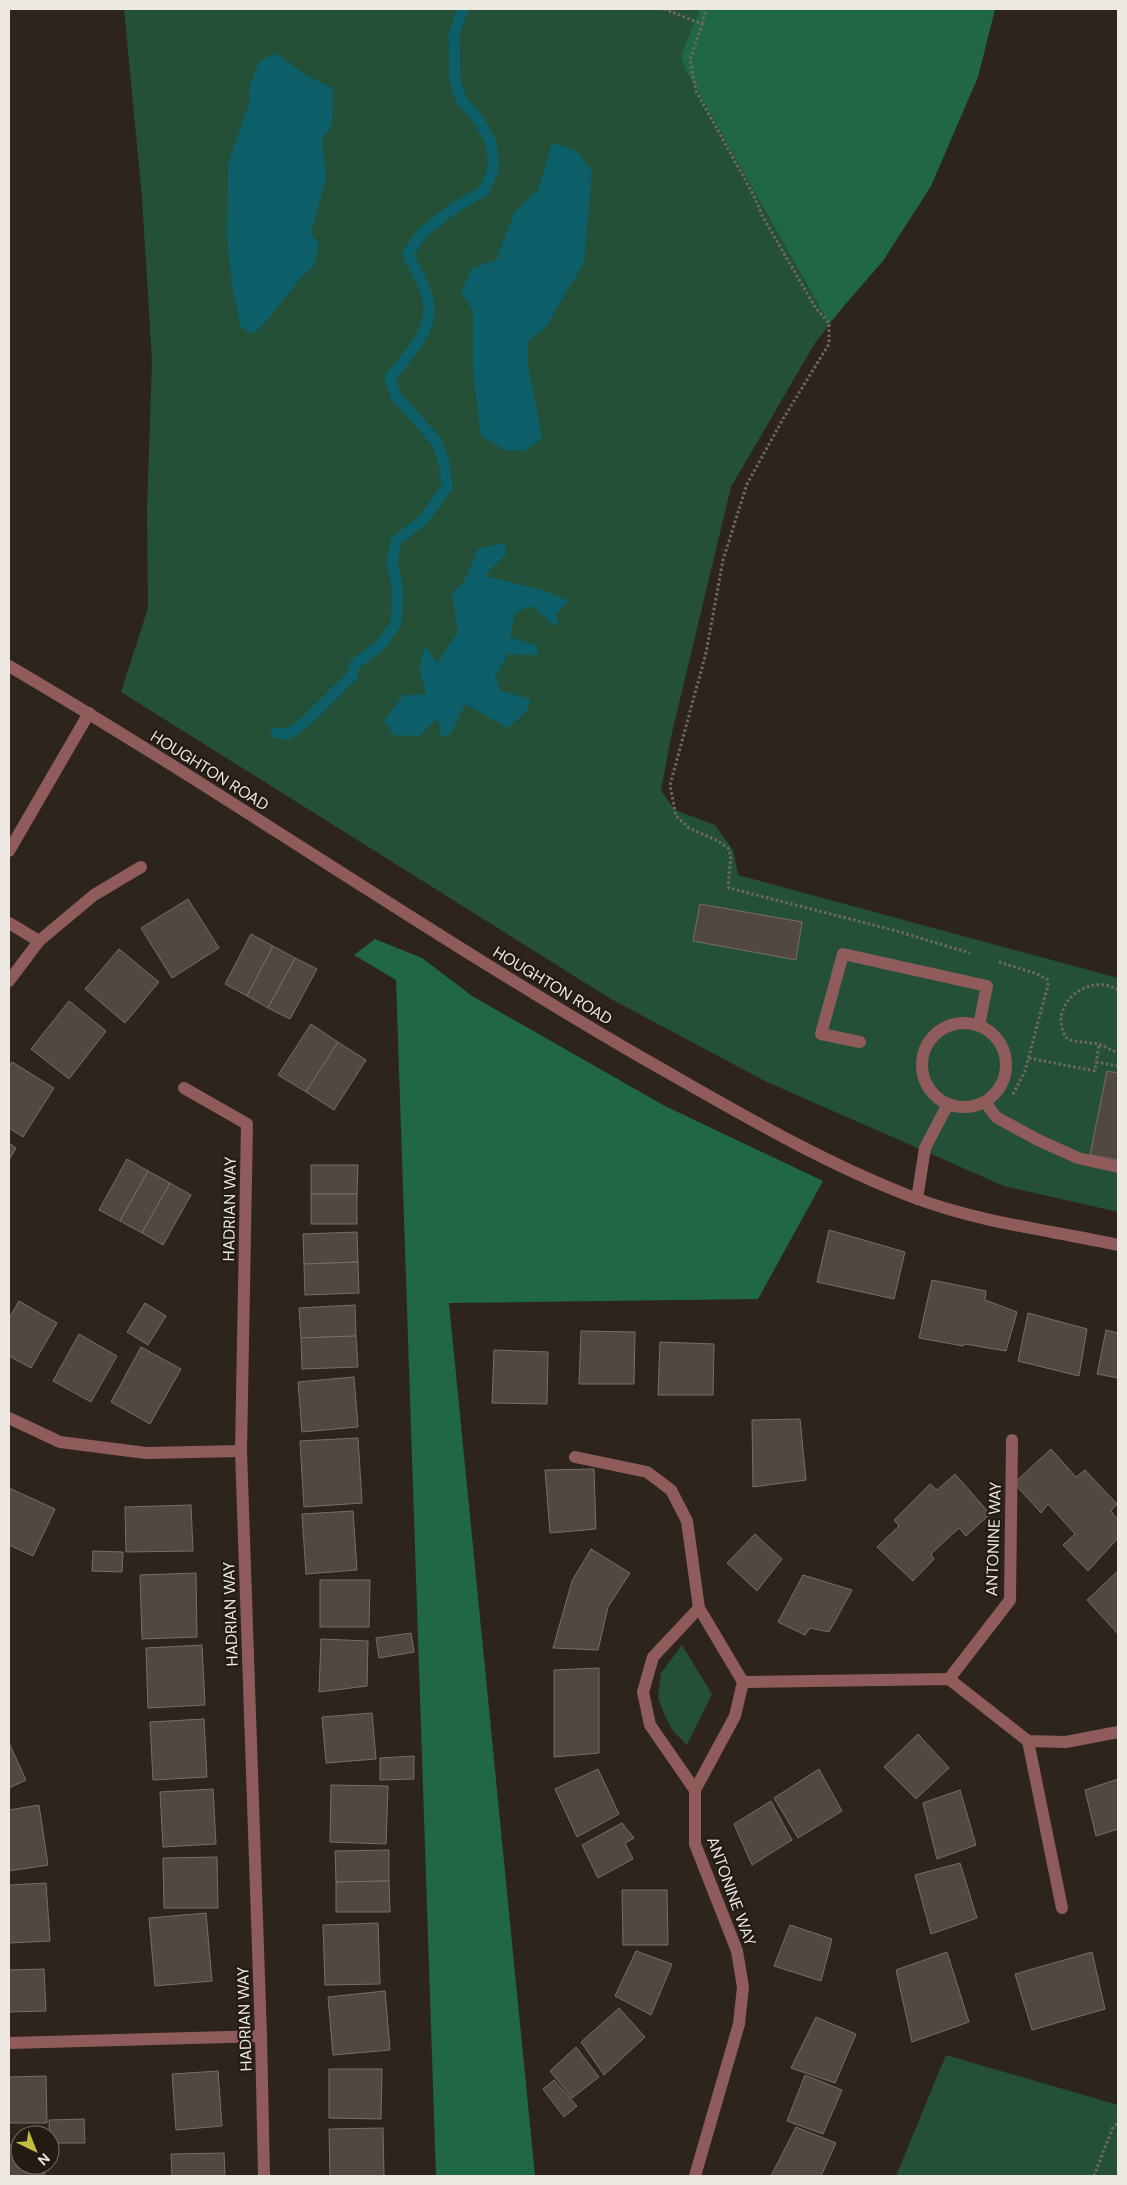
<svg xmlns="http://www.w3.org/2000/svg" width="1127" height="2185" viewBox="0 0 1127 2185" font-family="'DM Sans',sans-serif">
  <rect width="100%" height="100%" fill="#2d251c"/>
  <g fill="#245038">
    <path d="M 124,9 L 995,9 L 978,77 L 840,311 L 815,343 L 731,487 L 671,737 L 661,791 L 675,810 L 715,825 L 733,850 L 738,875 L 1118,978 L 1118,1212 L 1004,1186 L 767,1082 L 611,999 L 121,692 L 148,608 L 147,511 L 152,361 L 142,198 Z"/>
    <path d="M 682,1645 L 712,1694 L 687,1745 L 673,1731 L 665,1716 L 658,1697 L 661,1673 Z"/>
    <path d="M 946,2055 L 1118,2105 L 1118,2176 L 896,2176 Z"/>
  </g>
  <g fill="#206744">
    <path d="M 700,9 L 995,9 L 978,77 L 931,186 L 883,261 L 829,323 L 686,70 L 681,56 Z"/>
    <path d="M 375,939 L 422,958 L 472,996 L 665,1106 L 823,1181 L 758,1299 L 449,1303 L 535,2176 L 436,2176 L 396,980 L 354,955 Z"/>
  </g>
  <g fill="#0c5e69">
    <path d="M 276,53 L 305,75 L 333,88 L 332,125 L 322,139 L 326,179 L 311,232 L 319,245 L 314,266 L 302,276 L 266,322 L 252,334 L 241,328 L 232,285 L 227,236 L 228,164 L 249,103 L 250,84 L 260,61 Z"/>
    <path d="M 552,143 L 577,151 L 592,172 L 584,262 L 546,327 L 528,341 L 528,365 L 542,438 L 525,451 L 505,450 L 481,436 L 473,372 L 473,312 L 461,292 L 473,268 L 496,260 L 515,211 L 538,190 Z"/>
    <path d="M 504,543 L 507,553 L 486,574 L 489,577 L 538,589 L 569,600 L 555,615 L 559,622 L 556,627 L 532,606 L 515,613 L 510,637 L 538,646 L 537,655 L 508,654 L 495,677 L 501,691 L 531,699 L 527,710 L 508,728 L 465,704 L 450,734 L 441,737 L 438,718 L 419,736 L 393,735 L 384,721 L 403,695 L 426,694 L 419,669 L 425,645 L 437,663 L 458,631 L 452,594 L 464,581 L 478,549 Z"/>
  </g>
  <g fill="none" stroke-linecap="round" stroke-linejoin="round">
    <path stroke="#0c5e69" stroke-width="11" d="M 276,733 L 289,734 L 305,722 L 352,676 L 355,664 L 381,645 L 396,623 L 398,590 L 392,561 L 396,541 L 424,519 L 447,487 L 444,462 L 436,441 L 396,396 L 390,378 C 405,358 430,335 429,308 C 429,291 415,270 408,254 L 421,234 L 454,208 L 484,191 L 494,168 L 491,142 L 476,116 L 462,101 L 455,82 L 454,34 L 463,9"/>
  </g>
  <g fill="#51483f" stroke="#786e64">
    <path d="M 188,899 L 219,948 L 172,978 L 141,928 Z"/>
    <path d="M 700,904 L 802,922 L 796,960 L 693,941 Z"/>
    <path d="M 251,934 L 273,946 L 247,996 L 225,984 Z"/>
    <path d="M 273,946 L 295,958 L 268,1008 L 247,996 Z"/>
    <path d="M 119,949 L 159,982 L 125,1023 L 85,989 Z"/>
    <path d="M 295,958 L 317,969 L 290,1019 L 268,1008 Z"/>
    <path d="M 69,1001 L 106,1031 L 69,1079 L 31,1049 Z"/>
    <path d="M 311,1024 L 338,1042 L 306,1092 L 278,1075 Z"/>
    <path d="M 338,1042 L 366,1060 L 334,1110 L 306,1092 Z"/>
    <path d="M 12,1062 L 54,1088 L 23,1137 L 9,1128 L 9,1067 Z"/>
    <path d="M 1107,1071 L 1118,1073 L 1118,1160 L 1090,1155 Z"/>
    <path d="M 9,1143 L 16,1148 L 9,1160 Z"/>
    <path d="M 127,1159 L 148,1171 L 120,1221 L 99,1210 Z"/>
    <path d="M 311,1165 L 358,1165 L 357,1194 L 311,1194 Z"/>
    <path d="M 148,1171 L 170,1183 L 142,1233 L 120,1221 Z"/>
    <path d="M 170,1183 L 191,1195 L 163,1245 L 142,1233 Z"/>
    <rect x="311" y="1194" width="46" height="30"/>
    <path d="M 829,1230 L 905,1252 L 894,1299 L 817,1282 Z"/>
    <path d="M 357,1232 L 358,1262 L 304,1264 L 303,1234 Z"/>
    <path d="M 358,1262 L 359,1293 L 305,1295 L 304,1264 Z"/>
    <path d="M 932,1280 L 986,1291 L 985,1300 L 1017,1312 L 1006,1351 L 965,1344 L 963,1346 L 919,1338 Z"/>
    <path d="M 19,1301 L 57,1323 L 31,1368 L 9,1356 L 9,1318 Z"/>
    <path d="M 145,1303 L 166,1316 L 148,1345 L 127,1332 Z"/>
    <path d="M 355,1305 L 356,1336 L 301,1338 L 299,1308 Z"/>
    <path d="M 1028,1313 L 1087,1329 L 1079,1376 L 1018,1361 Z"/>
    <path d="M 1106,1330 L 1118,1333 L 1118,1378 L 1097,1374 Z"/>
    <path d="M 581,1331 L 635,1332 L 634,1384 L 579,1384 Z"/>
    <path d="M 79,1334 L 117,1356 L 91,1402 L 53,1381 Z"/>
    <path d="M 356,1336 L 358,1367 L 302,1369 L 301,1338 Z"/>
    <path d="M 660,1342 L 714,1344 L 713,1395 L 658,1395 Z"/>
    <path d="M 141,1347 L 181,1369 L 150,1424 L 111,1402 Z"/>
    <path d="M 494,1350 L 548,1352 L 547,1404 L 492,1403 Z"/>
    <path d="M 354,1377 L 358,1427 L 302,1432 L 298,1382 Z"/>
    <path d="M 800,1419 L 806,1480 L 753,1487 L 752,1420 Z"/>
    <path d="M 358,1438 L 362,1503 L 304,1507 L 300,1441 Z"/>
    <path d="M 1051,1449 L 1076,1477 L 1085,1470 L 1117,1504 L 1111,1511 L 1118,1520 L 1118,1538 L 1088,1571 L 1063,1545 L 1075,1534 L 1048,1504 L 1041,1513 L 1014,1483 Z"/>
    <path d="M 594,1469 L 596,1529 L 550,1533 L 545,1470 Z"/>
    <path d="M 955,1474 L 990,1514 L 966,1536 L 959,1528 L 931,1554 L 934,1559 L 913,1581 L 877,1547 L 899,1526 L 894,1520 L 930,1484 L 937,1490 Z"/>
    <path d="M 9,1488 L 55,1509 L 33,1556 L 9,1545 Z"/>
    <path d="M 191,1505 L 193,1551 L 126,1552 L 125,1507 Z"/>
    <path d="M 353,1511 L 357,1570 L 306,1574 L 302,1514 Z"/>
    <path d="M 755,1534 L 782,1559 L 757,1591 L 727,1563 Z"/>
    <path d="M 591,1549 L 630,1573 L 608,1607 L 598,1650 L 553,1648 L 572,1581 Z"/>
    <path d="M 93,1551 L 123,1552 L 122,1572 L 92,1571 Z"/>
    <path d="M 1118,1571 L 1118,1634 L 1087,1600 Z"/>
    <path d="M 196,1573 L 197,1637 L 142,1639 L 140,1575 Z"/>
    <path d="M 803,1575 L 852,1590 L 829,1632 L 810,1628 L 805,1635 L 778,1622 Z"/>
    <path d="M 320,1580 L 370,1580 L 369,1627 L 320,1627 Z"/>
    <path d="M 411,1633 L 414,1652 L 379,1658 L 376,1638 Z"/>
    <path d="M 321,1639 L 368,1641 L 367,1686 L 319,1692 Z"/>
    <path d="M 202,1645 L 205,1705 L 148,1708 L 146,1648 Z"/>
    <path d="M 599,1668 L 599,1753 L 554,1757 L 554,1670 Z"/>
    <path d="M 372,1713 L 376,1759 L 326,1763 L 322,1717 Z"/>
    <path d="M 204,1719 L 207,1777 L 153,1780 L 150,1722 Z"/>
    <path d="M 918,1734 L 949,1768 L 916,1799 L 884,1767 Z"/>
    <path d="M 9,1743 L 26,1780 L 9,1788 Z"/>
    <path d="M 414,1756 L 414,1779 L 380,1780 L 380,1758 Z"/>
    <path d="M 598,1769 L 619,1814 L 577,1837 L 555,1789 Z"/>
    <path d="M 819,1769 L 842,1811 L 798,1838 L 774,1798 Z"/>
    <path d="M 1118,1779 L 1118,1829 L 1096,1836 L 1085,1790 Z"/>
    <path d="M 331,1785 L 388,1786 L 386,1844 L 330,1842 Z"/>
    <path d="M 213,1789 L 216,1844 L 163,1847 L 160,1792 Z"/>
    <path d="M 960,1790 L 976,1845 L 937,1859 L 923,1803 Z"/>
    <path d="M 771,1801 L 792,1840 L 752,1865 L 734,1824 Z"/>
    <path d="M 39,1805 L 48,1865 L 9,1871 L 9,1810 Z"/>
    <path d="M 622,1823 L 634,1838 L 625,1843 L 633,1859 L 598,1878 L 582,1845 Z"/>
    <path d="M 389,1850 L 389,1881 L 336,1882 L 335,1851 Z"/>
    <path d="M 217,1857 L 218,1908 L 164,1908 L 163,1858 Z"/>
    <path d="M 960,1863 L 977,1918 L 931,1934 L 915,1875 Z"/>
    <path d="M 389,1881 L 390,1912 L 336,1912 L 336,1882 Z"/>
    <path d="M 46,1883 L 50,1941 L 9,1943 L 9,1885 Z"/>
    <path d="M 622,1890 L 667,1890 L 668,1945 L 623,1945 Z"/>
    <path d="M 206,1913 L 212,1981 L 155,1986 L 149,1918 Z"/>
    <path d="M 378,1923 L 380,1984 L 325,1985 L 323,1925 Z"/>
    <path d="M 790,1925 L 832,1939 L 821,1981 L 774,1966 Z"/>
    <path d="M 636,1951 L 672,1964 L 651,2015 L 615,1996 Z"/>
    <path d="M 947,1952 L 969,2022 L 912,2042 L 896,1970 Z"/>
    <path d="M 1092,1952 L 1105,2009 L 1032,2030 L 1015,1974 Z"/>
    <path d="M 44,1969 L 46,2011 L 9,2012 L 9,1970 Z"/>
    <path d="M 385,1991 L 390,2050 L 333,2055 L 328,1997 Z"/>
    <path d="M 619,2008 L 645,2037 L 604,2075 L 581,2042 Z"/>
    <path d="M 816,2017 L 856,2034 L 835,2083 L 791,2068 Z"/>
    <path d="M 576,2047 L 599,2077 L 572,2098 L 550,2071 Z"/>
    <path d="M 329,2069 L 382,2069 L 381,2119 L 329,2118 Z"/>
    <path d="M 218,2071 L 222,2126 L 176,2130 L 172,2074 Z"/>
    <path d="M 805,2075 L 842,2090 L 823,2134 L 787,2121 Z"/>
    <path d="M 46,2076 L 47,2123 L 9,2123 L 9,2077 Z"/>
    <path d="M 554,2080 L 577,2106 L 564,2117 L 543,2089 Z"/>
    <path d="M 84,2119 L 85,2143 L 50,2143 L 49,2120 Z"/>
    <path d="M 796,2127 L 836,2143 L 821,2176 L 771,2176 Z"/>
    <path d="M 383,2128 L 384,2176 L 330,2176 L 329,2129 Z"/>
    <path d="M 20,2144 L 20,2165 L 44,2165 L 45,2176 L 9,2176 L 9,2145 Z"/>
    <path d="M 224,2153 L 225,2176 L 172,2176 L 171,2154 Z"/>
  </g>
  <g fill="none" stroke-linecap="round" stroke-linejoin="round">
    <g stroke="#6f6860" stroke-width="3" stroke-dasharray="2.5 2.5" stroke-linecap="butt">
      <path d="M 664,9 L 702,24 L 690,60 L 696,91 L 753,194 L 764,219 L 815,307 L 829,323 L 829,344 L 783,419 L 747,484 L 723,560 L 706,653 L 670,785 L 676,816 L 689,828 L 718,841 L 728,848 L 731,856 L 728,885 L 729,888 L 893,930 L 970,953"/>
      <path d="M 702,24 L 706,9"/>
      <path d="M 999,962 L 1037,974 L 1047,979 L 1048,985 L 1025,1071 L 1012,1096"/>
      <path d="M 1118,990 C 1099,977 1070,989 1063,1010 C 1059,1019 1062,1028 1065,1037 L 1073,1041 L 1099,1044 L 1118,1053"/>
      <path d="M 1029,1058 L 1095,1071 L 1099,1044"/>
      <path d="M 1096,1062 L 1118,1066"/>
      <path d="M 1094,2176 L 1113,2127 L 1118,2123"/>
    </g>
    <g stroke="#8f5b5b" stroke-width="12">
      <path d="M 9,666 C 222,791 425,932 639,1056 C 729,1107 818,1161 915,1198 C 981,1223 1050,1230 1118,1245"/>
      <path d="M 9,851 L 89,713"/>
      <path d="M 9,923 L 39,941"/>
      <path d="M 9,981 L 39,941 L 94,895 L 141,867"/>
      <circle cx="964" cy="1065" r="42"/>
      <path d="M 860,1042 L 821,1034 L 843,954 L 987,986 L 979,1025"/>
      <path d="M 184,1088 L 247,1124 L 241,1451 L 261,2036 L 264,2176"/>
      <path d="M 985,1102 L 996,1117 L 1038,1140 L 1078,1158 L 1118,1167"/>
      <path d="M 917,1199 L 925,1148 L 948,1104"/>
      <path d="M 9,1418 L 60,1442 L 146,1453 L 241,1451"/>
      <path d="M 575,1457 L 647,1472 L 671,1490 L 687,1521 L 699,1608 L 743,1682 L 735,1716 L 695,1790 L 695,1844 L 737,1951 L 743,1987 L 739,2024 L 695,2176"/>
      <path d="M 949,1679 L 1010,1600 L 1012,1440"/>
      <path d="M 743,1682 L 949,1679 L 1028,1741 L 1066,1742 L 1118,1732"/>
      <path d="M 1028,1741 L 1062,1908"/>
      <path d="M 695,1790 L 650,1725 L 643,1692 L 653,1657 L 699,1608"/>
      <path d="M 9,2043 L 261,2036"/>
    </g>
  </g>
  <g text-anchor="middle" stroke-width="4.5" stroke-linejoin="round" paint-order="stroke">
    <g font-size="16" fill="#eee8e3" stroke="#231b13">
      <text transform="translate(210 770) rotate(32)" y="6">HOUGHTON ROAD</text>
      <text transform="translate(553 985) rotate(31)" y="6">HOUGHTON ROAD</text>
      <text transform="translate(229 1209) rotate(-89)" y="6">HADRIAN WAY</text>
      <text transform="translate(993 1539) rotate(-88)" y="6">ANTONINE WAY</text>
      <text transform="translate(230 1614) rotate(-92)" y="6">HADRIAN WAY</text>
      <text transform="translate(732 1891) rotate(70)" y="6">ANTONINE WAY</text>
      <text transform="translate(244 2019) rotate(-92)" y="6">HADRIAN WAY</text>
    </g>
  </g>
  <rect width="1127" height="2185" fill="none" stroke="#eee8e3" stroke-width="20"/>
  <g transform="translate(35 2150) rotate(137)"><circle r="24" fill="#231b13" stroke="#746d66"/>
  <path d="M0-4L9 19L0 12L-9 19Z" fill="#c1bd40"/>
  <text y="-8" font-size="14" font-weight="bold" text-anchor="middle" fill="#eee8e3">N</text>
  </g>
</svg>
